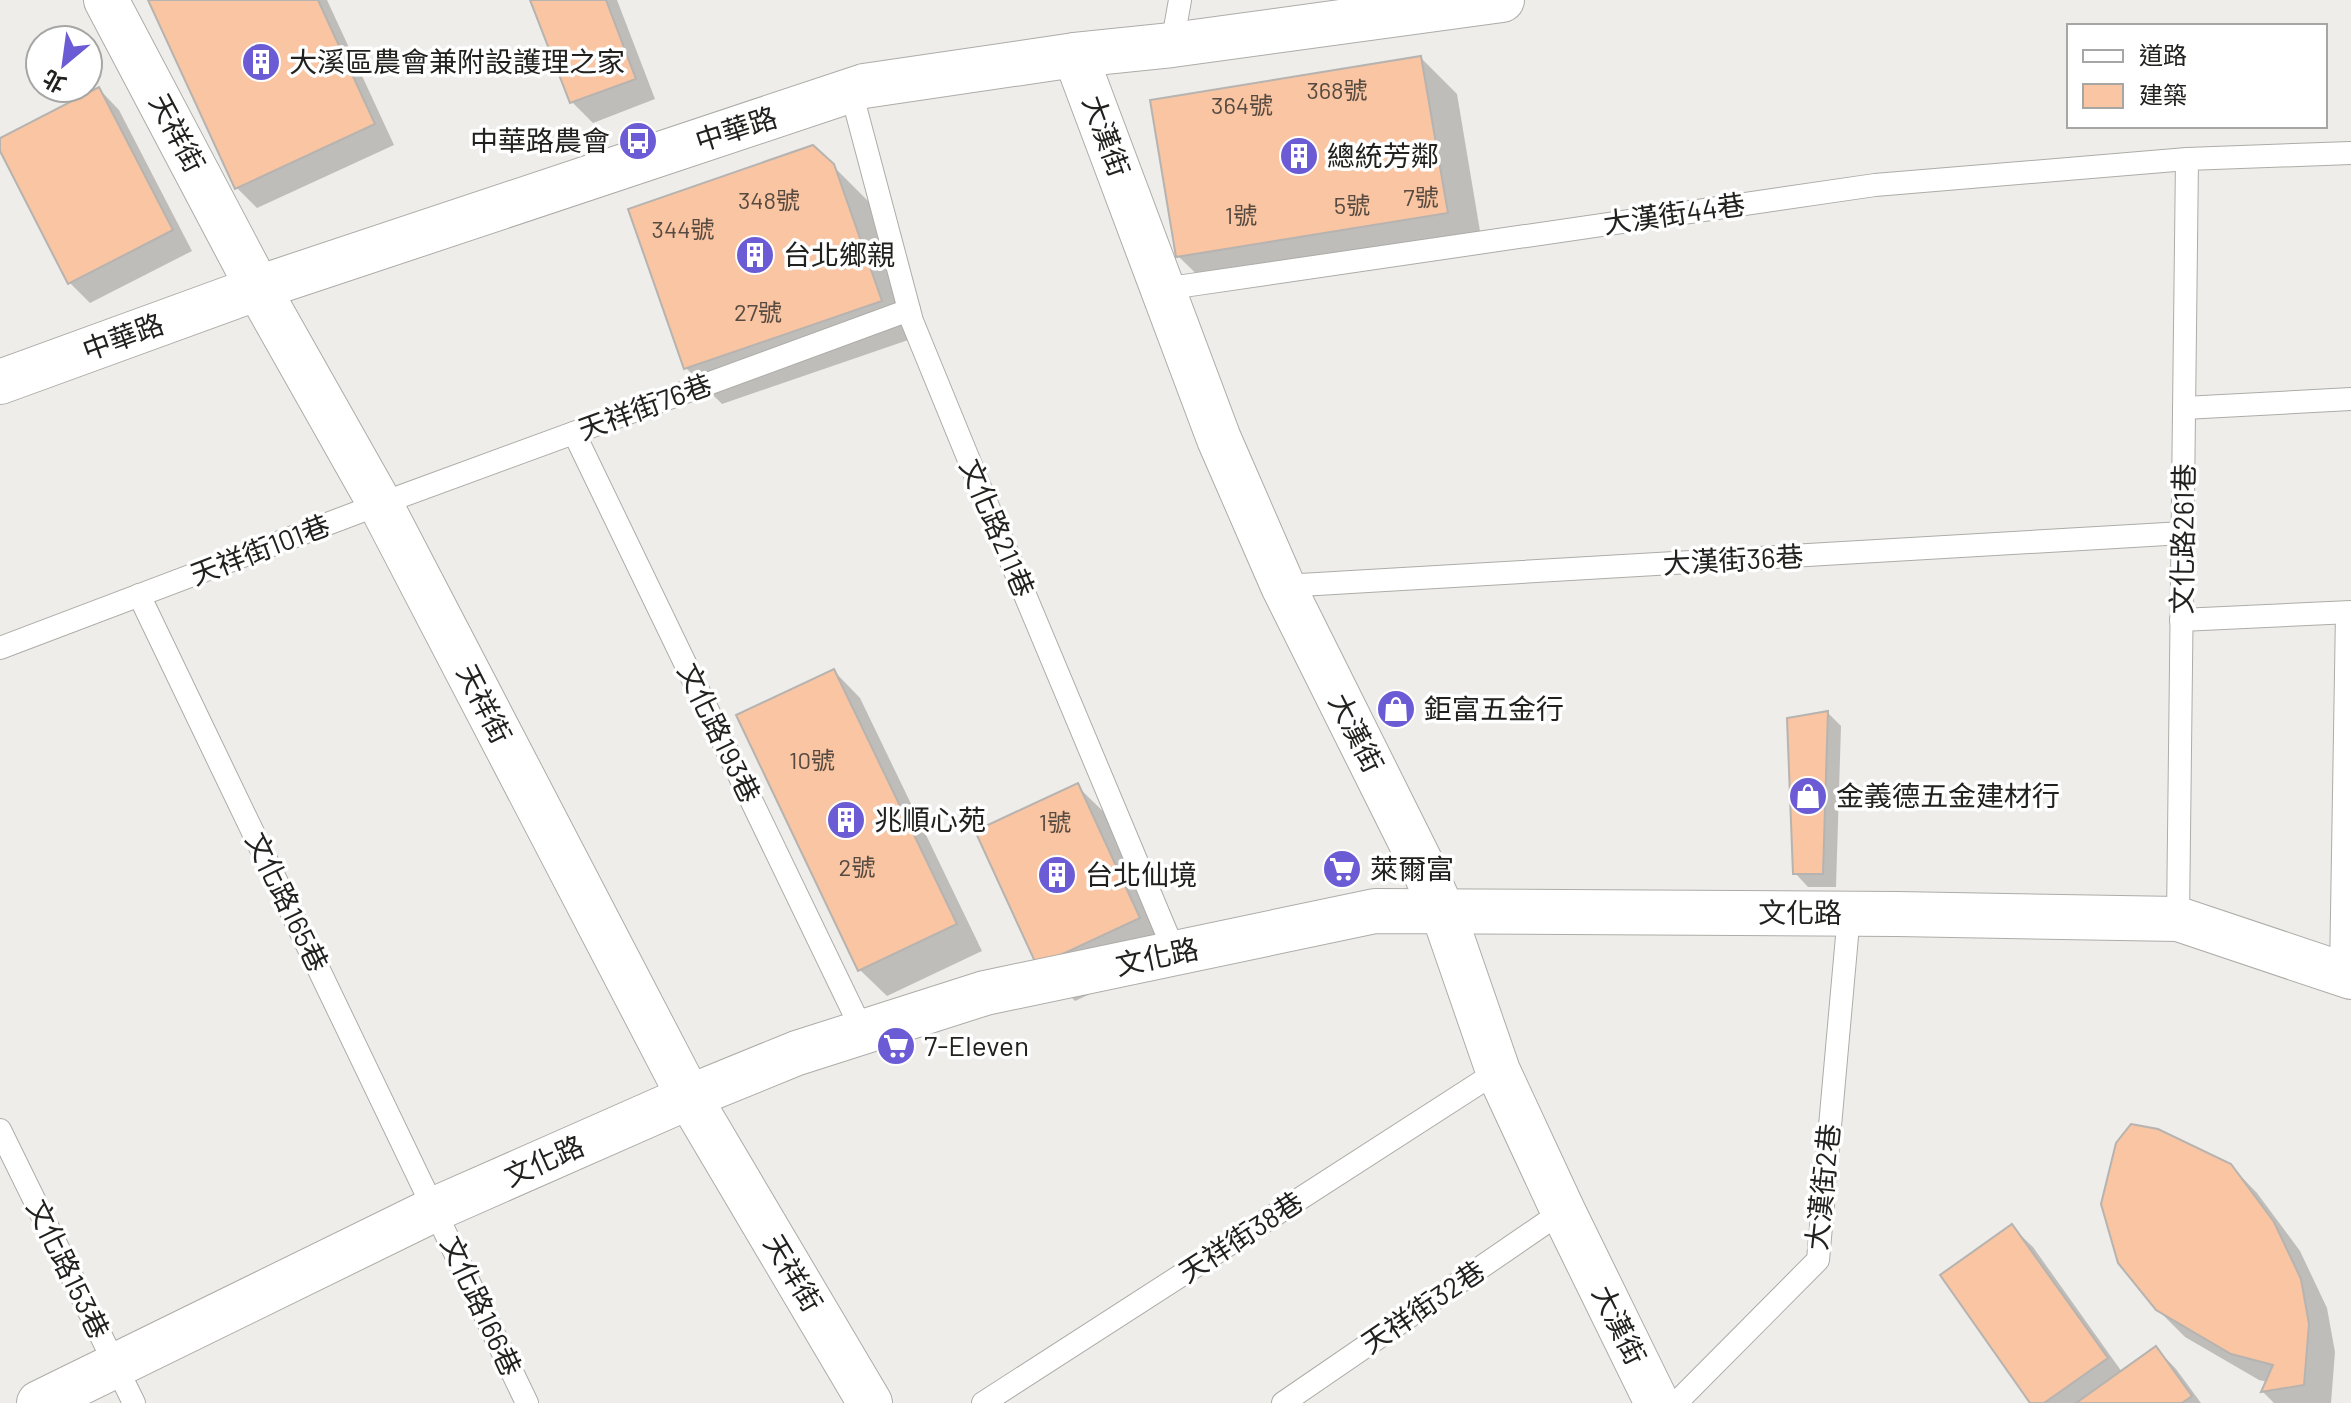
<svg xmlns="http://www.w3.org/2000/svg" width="2351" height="1403" viewBox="0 0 2351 1403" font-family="Barlow,'Noto Sans TC',sans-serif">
  <rect width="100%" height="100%" fill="#eeede9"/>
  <g fill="#0003">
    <path d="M 150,0 L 327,0 L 394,145 L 257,208 L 236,187 Z"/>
    <path d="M 532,0 L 617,0 L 655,99 L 593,123 L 572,102 Z"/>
    <path d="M 1421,58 L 1457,94 L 1483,249 L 1215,292 L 1178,256 Z"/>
    <path d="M 99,89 L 119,110 L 192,251 L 90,303 L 70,283 L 0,147 L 0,140 Z"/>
    <path d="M 833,166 L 870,203 L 917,337 L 722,404 L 686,368 Z"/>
    <path d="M 834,671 L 860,698 L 982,951 L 887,996 L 860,970 Z"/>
    <path d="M 1828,713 L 1841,726 L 1836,887 L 1808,887 L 1795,873 Z"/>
    <path d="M 1077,786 L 1114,822 L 1175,955 L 1075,1001 L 1039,964 Z"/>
    <path d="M 2230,1165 L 2257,1193 L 2300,1251 L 2327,1308 L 2335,1352 L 2331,1403 L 2274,1403 L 2263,1392 L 2268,1382 L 2259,1380 L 2185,1337 L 2157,1309 Z"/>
    <path d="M 2012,1227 L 2033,1247 L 2122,1372 L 2156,1348 L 2176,1369 L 2201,1403 L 2033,1403 Z"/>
  </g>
  <g fill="#f9c5a2" stroke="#b6b3b0" stroke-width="2">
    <path d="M 148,0 L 318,0 L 375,124 L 235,189 Z"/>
    <path d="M 530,0 L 606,0 L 636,79 L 570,103 Z"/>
    <path d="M 1421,56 L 1448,213 L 1176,257 L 1150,100 Z"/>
    <path d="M 99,87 L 173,230 L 68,284 L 0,151 L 0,138 Z"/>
    <path d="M 813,145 L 834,164 L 882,301 L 684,369 L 628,209 Z"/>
    <path d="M 834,669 L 957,924 L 858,971 L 736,715 Z"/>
    <path d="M 1828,711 L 1823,874 L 1793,874 L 1787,718 Z"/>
    <path d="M 1078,783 L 1140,918 L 1037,966 L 975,831 Z"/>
    <path d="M 2131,1124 L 2158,1129 L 2231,1164 L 2274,1222 L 2301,1279 L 2309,1324 L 2304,1385 L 2261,1392 L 2273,1365 L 2231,1354 L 2156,1310 L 2118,1263 L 2101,1204 L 2116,1143 Z"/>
    <path d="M 2012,1224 L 2108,1358 L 2044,1403 L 2030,1403 L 1940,1275 Z"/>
    <path d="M 2156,1346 L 2192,1396 L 2182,1403 L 2076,1403 Z"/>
  </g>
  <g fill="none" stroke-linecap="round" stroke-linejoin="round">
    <defs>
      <g id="service">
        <path d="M 1172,45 L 1180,0"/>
        <path d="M 851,91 L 912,321 L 989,509 L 1175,953"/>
        <path d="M 1163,289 L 1875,185 L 2187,159 L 2351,153"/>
        <path d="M 2184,408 L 2351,399"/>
        <path d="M 574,433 L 863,1032"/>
        <path d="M 1283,586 L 2183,533"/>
        <path d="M 139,595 L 527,1403"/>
        <path d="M 2181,620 L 2351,612"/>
        <path d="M 0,648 L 380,504 L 909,310"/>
        <path d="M 2178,919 L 2187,159"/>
        <path d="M 2341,974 L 2347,613"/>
        <path d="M 0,1130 L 134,1403"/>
        <path d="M 983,1403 L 1498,1071"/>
        <path d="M 1283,1403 L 1563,1211"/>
        <path d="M 1676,1403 L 1818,1260 L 1849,914"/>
      </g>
      <g id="minor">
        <path d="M 106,0 L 258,288 L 385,513 L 689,1097 L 870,1403"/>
        <path d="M 1075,55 L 1219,439 L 1283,586 L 1420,861 L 1443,912 L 1498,1071 L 1563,1211 L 1657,1403"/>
        <path d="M 39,1403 L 435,1209 L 689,1097 L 797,1053 L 985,993 L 1375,911 L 1897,914 L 2178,919 L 2351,977"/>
      </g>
      <path id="tertiary" d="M 0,382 L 258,288 L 864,86 L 1075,55 L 1172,45 L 1502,0"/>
    </defs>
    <use href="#service" stroke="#adaca8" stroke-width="24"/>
    <use href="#minor" stroke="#adaca8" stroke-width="46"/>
    <use href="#tertiary" stroke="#adaca8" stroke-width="46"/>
    <use href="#service" stroke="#fff" stroke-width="22"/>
    <use href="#minor" stroke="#fff" stroke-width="44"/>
    <use href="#tertiary" stroke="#fff" stroke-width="44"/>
  </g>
  <defs>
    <symbol id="building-disc" viewBox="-11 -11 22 22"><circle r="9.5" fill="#6b5cd5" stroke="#fff"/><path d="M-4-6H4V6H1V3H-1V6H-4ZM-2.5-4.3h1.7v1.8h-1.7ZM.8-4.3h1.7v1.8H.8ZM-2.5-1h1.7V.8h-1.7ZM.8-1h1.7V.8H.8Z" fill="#fff"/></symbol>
    <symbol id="bus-disc" viewBox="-11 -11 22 22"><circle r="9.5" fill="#6b5cd5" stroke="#fff"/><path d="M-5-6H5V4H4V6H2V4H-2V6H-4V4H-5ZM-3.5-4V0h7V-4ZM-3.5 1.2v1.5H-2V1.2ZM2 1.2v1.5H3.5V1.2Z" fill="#fff"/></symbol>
    <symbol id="shop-disc" viewBox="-11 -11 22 22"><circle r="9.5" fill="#6b5cd5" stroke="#fff"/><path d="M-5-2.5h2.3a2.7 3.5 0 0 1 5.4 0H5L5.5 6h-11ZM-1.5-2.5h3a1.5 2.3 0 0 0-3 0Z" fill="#fff"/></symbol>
    <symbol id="supermarket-disc" viewBox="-11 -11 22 22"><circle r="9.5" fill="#6b5cd5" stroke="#fff"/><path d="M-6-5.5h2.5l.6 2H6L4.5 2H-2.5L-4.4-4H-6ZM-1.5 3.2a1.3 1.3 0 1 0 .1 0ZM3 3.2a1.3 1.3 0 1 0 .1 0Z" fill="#fff"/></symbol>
  </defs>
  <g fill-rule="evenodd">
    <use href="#building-disc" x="239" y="40" width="44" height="44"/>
    <use href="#bus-disc" x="616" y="119" width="44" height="44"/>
    <use href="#building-disc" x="1277" y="134" width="44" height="44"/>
    <use href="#building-disc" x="733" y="233" width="44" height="44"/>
    <use href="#shop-disc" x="1374" y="687" width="44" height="44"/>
    <use href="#shop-disc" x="1786" y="774" width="44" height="44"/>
    <use href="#building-disc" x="824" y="798" width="44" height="44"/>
    <use href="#supermarket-disc" x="1320" y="847" width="44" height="44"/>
    <use href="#building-disc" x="1035" y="853" width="44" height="44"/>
    <use href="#supermarket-disc" x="874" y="1024" width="44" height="44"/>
  </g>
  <g text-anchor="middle" stroke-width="7" stroke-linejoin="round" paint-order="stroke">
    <g font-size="24" fill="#574a40">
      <text x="1337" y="99">368號</text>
      <text x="1242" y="114">364號</text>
      <text x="1421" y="206">7號</text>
      <text x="769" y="209">348號</text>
      <text x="1352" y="214">5號</text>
      <text x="1241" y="224">1號</text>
      <text x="683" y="238">344號</text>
      <text x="758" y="321">27號</text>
      <text x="812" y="769">10號</text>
      <text x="1055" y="831">1號</text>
      <text x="857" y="876">2號</text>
    </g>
    <g font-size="28" fill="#21211f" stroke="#fff" text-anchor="start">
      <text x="289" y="72">大溪區農會兼附設護理之家</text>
      <text x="610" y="151" text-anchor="end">中華路農會</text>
      <text x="1327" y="166">總統芳鄰</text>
      <text x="783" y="265">台北鄉親</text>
      <text x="1424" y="719">鉅富五金行</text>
      <text x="1836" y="806">金義德五金建材行</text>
      <text x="874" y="830">兆順心苑</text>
      <text x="1370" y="879">萊爾富</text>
      <text x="1085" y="885">台北仙境</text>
      <text x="924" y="1056">7-Eleven</text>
    </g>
    <g font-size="28" fill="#21211f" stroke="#fff">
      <text transform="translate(736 129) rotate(-18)" y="10">中華路</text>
      <text transform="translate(177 133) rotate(62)" y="10">天祥街</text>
      <text transform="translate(1106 136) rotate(70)" y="10">大漢街</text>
      <text transform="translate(1674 214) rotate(-8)" y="10">大漢街44巷</text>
      <text transform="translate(123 337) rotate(-20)" y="10">中華路</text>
      <text transform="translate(645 407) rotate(-20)" y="10">天祥街76巷</text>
      <text transform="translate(997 528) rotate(67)" y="10">文化路211巷</text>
      <text transform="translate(2183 539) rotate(-89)" y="10">文化路261巷</text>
      <text transform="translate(260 550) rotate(-21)" y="10">天祥街101巷</text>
      <text transform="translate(1733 560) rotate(-3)" y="10">大漢街36巷</text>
      <text transform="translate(484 704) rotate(63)" y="10">天祥街</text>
      <text transform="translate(719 733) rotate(64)" y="10">文化路193巷</text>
      <text transform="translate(1356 733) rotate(63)" y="10">大漢街</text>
      <text transform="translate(287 902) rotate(64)" y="10">文化路165巷</text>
      <text x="1800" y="923">文化路</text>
      <text transform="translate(1157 957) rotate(-12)" y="10">文化路</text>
      <text transform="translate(544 1161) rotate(-24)" y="10">文化路</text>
      <text transform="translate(1823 1187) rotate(-84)" y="10">大漢街2巷</text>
      <text transform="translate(1241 1237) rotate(-33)" y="10">天祥街38巷</text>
      <text transform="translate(68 1269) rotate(64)" y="10">文化路153巷</text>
      <text transform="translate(793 1273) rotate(59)" y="10">天祥街</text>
      <text transform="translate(481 1306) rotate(65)" y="10">文化路166巷</text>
      <text transform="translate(1423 1307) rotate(-34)" y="10">天祥街32巷</text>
      <text transform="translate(1619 1325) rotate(64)" y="10">大漢街</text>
    </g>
  </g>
  <rect x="2067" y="24" width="260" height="104" fill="#ffffff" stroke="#a6a6a5" stroke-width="2"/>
  <rect x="2083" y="50" width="40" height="12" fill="#ffffff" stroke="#a6a6a5" stroke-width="2"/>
  <text x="2139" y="64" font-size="24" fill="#21211f">道路</text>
  <rect x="2083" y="84" width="40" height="24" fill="#f9c5a2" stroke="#a6a6a5" stroke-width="2"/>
  <text x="2139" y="104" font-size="24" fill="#21211f">建築</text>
  <g transform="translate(64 64) rotate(209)"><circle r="38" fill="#ffffff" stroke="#a6a6a5" stroke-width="2"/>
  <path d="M0-6L14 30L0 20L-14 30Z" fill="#6b5cd5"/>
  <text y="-12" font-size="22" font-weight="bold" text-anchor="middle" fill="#21211f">北</text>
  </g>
</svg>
